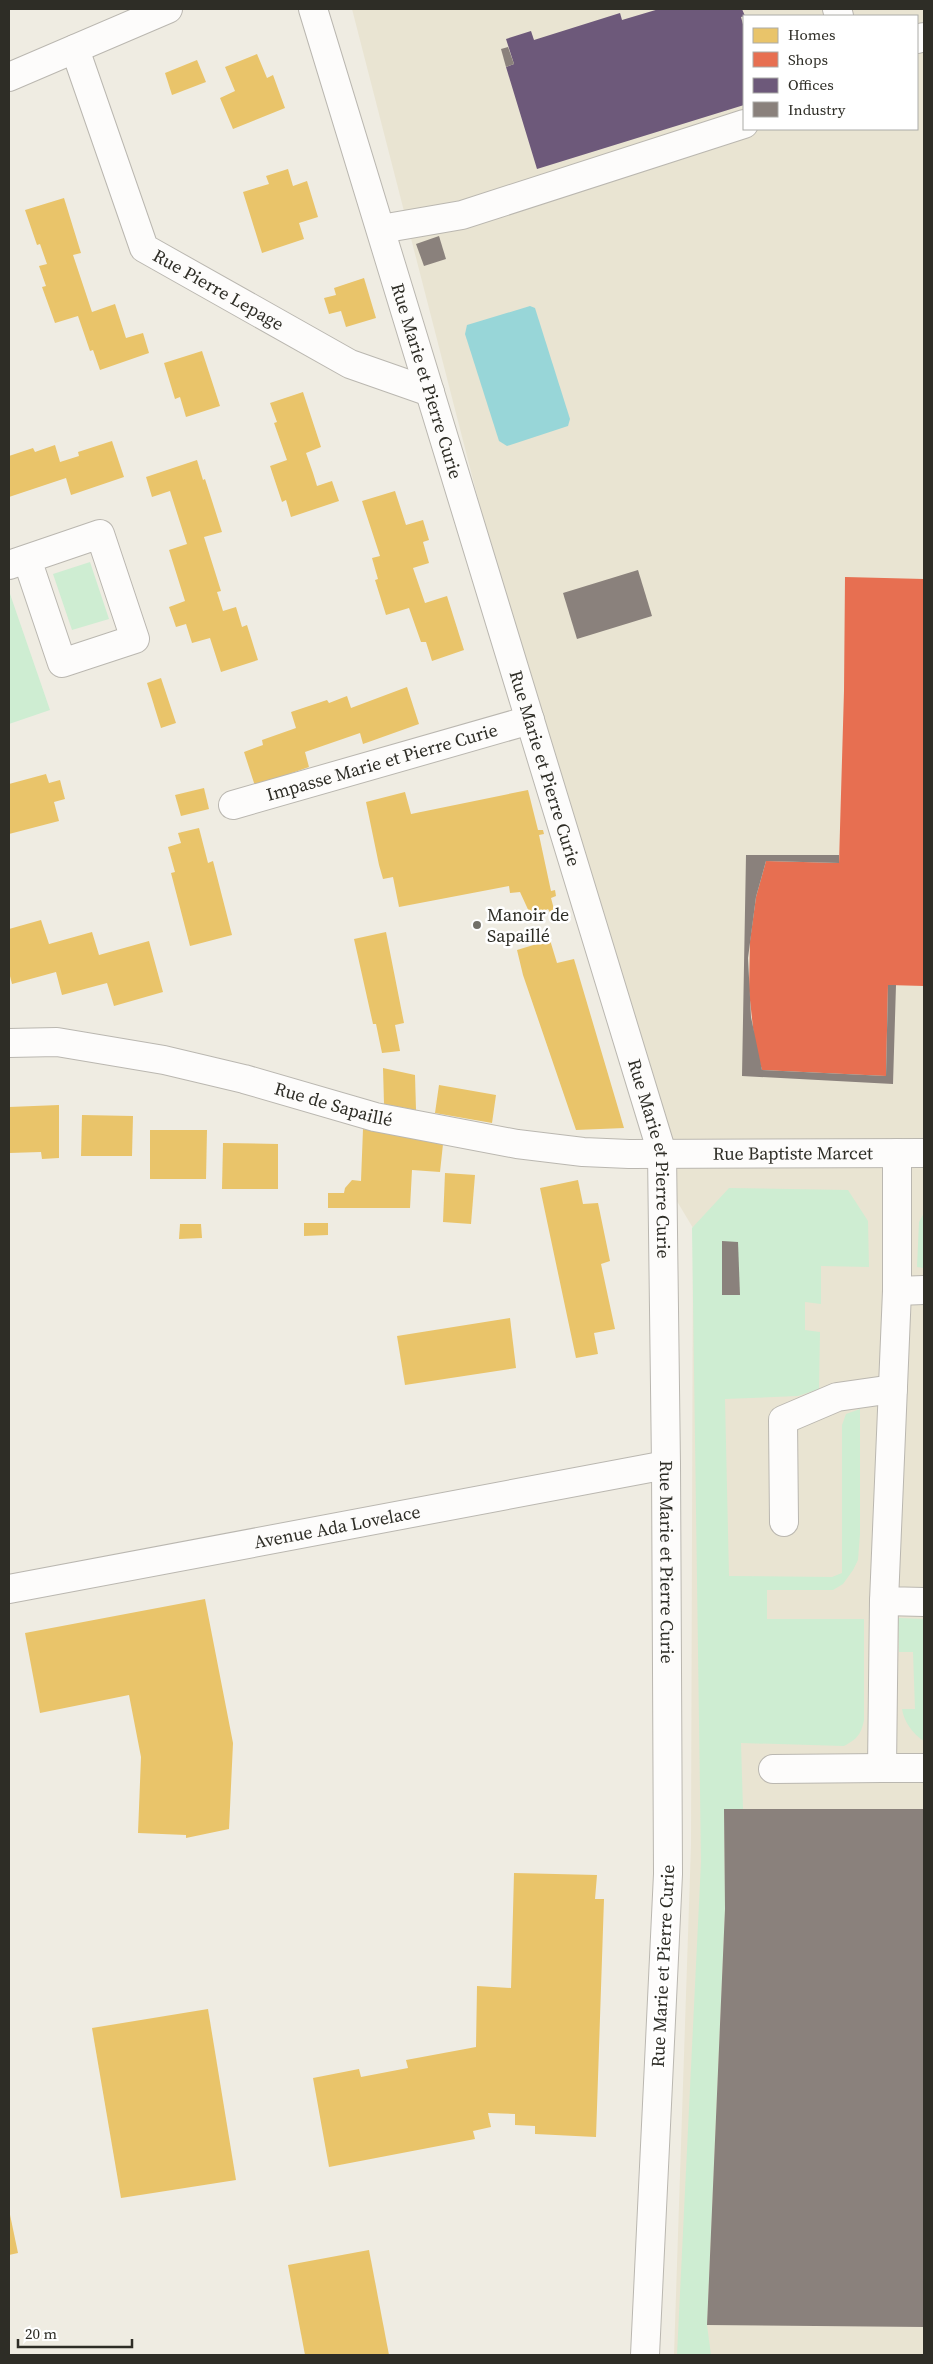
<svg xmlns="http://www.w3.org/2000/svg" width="933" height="2364" viewBox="0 0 933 2364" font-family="'Source Serif 4',serif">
  <rect width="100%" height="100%" fill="#efece2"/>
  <path fill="#e9e4d2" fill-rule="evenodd" d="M 352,9 L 924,9 L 924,2355 L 674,2355 L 691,1845 L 693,1228 L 645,1148 ZM 744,16 L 917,16 L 917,129 L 744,129 Z"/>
  <g fill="#ceedd2">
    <path d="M 90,562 L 109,619 L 72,630 L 53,574 Z"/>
    <path d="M 9,591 L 50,710 L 9,724 Z"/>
    <path d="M 729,1188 L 848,1190 L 868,1221 L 869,1267 L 821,1266 L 821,1304 L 805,1302 L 805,1330 L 820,1332 L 819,1389 L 798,1396 L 725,1399 L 729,1576 L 832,1577 L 842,1573 L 842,1425 L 846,1414 L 860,1409 L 860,1534 L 858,1560 L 853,1570 L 843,1584 L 833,1590 L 767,1590 L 767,1619 L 864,1619 L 864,1720 C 861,1735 857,1739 844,1746 L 741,1743 L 743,1809 L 724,1809 L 725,1909 L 707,2325 L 711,2355 L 677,2355 L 701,1862 L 692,1228 Z"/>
    <path d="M 924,1213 L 924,1268 L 917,1267 L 919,1222 Z"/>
    <path d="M 898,1618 L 924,1619 L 924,1741 C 913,1734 904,1722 902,1709 L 915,1709 L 913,1652 L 899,1652 Z"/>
  </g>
  <path fill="#98d6d8" d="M 530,306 L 535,308 L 570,419 L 568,426 L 507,446 L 499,441 L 465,334 L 467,325 Z"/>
  <g fill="#e9c46a">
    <path d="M 257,54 L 267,78 L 273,75 L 285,108 L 233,129 L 220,98 L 235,91 L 225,67 Z"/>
    <path d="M 197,60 L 206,82 L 172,95 L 165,73 Z"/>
    <path d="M 288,169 L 293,186 L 307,181 L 318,217 L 299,223 L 304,239 L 262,253 L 243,192 L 269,184 L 266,176 Z"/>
    <path d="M 64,198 L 81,253 L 73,255 L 92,312 L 115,304 L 126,338 L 143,333 L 149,353 L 100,370 L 93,350 L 90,351 L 78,316 L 55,323 L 42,287 L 46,286 L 39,266 L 47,264 L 40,244 L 37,245 L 25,210 Z"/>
    <path d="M 364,278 L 376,318 L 346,327 L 341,311 L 329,314 L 324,298 L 336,295 L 334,288 Z"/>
    <path d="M 202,351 L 220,406 L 186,417 L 180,397 L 175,399 L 164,363 Z"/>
    <path d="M 303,392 L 321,447 L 306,453 L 313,473 L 317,486 L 332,481 L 339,501 L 291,517 L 286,500 L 282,502 L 270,466 L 287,460 L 274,423 L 277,422 L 270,403 Z"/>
    <path d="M 112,441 L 124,477 L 71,495 L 66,478 L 9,497 L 9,456 L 33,448 L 35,452 L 55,445 L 60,462 L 79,456 L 78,452 Z"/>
    <path d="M 197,460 L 203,480 L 205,479 L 222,532 L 204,537 L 221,591 L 217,592 L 223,611 L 236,607 L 242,627 L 247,625 L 258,660 L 221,672 L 210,638 L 192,643 L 186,624 L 176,627 L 169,607 L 185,601 L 169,550 L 187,544 L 170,491 L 152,497 L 146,477 Z"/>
    <path d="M 395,491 L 406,525 L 423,520 L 429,540 L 423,542 L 429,563 L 413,568 L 425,603 L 447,596 L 464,650 L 432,661 L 426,642 L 421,642 L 409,608 L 386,615 L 375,580 L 378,579 L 372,558 L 380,556 L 362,501 Z"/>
    <path d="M 161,678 L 176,723 L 161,728 L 147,683 Z"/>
    <path d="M 407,687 L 419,724 L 363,744 L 360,733 L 305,752 L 309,767 L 255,786 L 244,752 L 263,745 L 262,740 L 296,728 L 291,712 L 327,700 L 329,703 L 347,696 L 351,708 Z"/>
    <path d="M 46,774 L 49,783 L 60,780 L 65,799 L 54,802 L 59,821 L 9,834 L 9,784 Z"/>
    <path d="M 204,788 L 209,809 L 181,816 L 175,795 Z"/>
    <path d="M 528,790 L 538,830 L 543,830 L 544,834 L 539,835 L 551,891 L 555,890 L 556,896 L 551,898 L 555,913 L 551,914 L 548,909 L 531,916 L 520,892 L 510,893 L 509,886 L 399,907 L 393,877 L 383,879 L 379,865 L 366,802 L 405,792 L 411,814 Z"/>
    <path d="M 199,828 L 208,863 L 213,861 L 232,935 L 190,946 L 171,873 L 175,872 L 168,847 L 181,843 L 178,833 Z"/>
    <path d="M 41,920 L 49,944 L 92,932 L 99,955 L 149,941 L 163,992 L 114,1006 L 107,983 L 62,995 L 56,972 L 12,984 L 9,972 L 9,929 Z"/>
    <path d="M 386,932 L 404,1023 L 395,1025 L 400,1051 L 382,1053 L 376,1024 L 373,1024 L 354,939 Z"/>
    <path d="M 550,940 L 557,963 L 574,959 L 624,1128 L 576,1130 L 523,975 L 517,950 Z"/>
    <path d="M 383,1068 L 415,1075 L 416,1110 L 384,1104 Z"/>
    <path d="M 439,1085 L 496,1095 L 492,1123 L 435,1113 Z"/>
    <path d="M 59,1105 L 59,1158 L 42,1159 L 41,1152 L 9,1153 L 9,1107 Z"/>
    <path d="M 82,1115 L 133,1116 L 132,1156 L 81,1156 Z"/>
    <path d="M 363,1129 L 443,1144 L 440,1172 L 412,1170 L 410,1208 L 328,1208 L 328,1193 L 344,1193 L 345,1188 L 352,1180 L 361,1181 Z"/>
    <path d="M 150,1130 L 207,1130 L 206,1179 L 150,1179 Z"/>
    <path d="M 223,1143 L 278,1144 L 278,1189 L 222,1189 Z"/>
    <path d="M 445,1173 L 475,1175 L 471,1224 L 443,1222 Z"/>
    <path d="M 578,1180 L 583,1204 L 598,1203 L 610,1261 L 601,1264 L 615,1329 L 594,1333 L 598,1354 L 576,1358 L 540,1188 Z"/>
    <path d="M 304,1223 L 328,1223 L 328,1235 L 304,1236 Z"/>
    <path d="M 180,1224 L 201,1224 L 202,1238 L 179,1239 Z"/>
    <path d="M 510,1318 L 516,1368 L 405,1385 L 397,1336 Z"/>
    <path d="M 205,1599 L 233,1743 L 229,1829 L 186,1838 L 186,1835 L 138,1833 L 141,1757 L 129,1695 L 40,1713 L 25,1633 Z"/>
    <path d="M 514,1873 L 597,1875 L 595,1899 L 604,1899 L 596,2137 L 535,2134 L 535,2126 L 515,2125 L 515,2114 L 488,2113 L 491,2127 L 473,2131 L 475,2139 L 329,2167 L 313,2078 L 359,2069 L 361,2077 L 408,2068 L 406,2060 L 476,2047 L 477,1986 L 511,1988 Z"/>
    <path d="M 208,2009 L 236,2180 L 121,2198 L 92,2028 Z"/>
    <path d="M 9,2210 L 18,2253 L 9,2255 Z"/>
    <path d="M 369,2250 L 389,2355 L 305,2355 L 288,2265 Z"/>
  </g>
  <path fill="#e76f51" d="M 845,577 L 924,579 L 924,986 L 888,985 L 886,1076 L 762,1070 L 755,1046 L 749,991 L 750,941 L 756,897 L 766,861 L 839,863 L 844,691 Z"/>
  <path fill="#6d597a" d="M 659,9 L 742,9 L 745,16 L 741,17 L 744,28 L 744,105 L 537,169 L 506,67 L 514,64 L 506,39 L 531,31 L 534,40 L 620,13 L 622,20 Z"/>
  <g fill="#8a817c">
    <path d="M 508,47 L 514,64 L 506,67 L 501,49 Z"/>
    <path d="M 439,236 L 446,259 L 424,266 L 416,244 Z"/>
    <path d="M 638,570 L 652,616 L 577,639 L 563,593 Z"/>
    <path d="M 746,855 L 839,855 L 839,863 L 766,861 L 756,897 L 748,958 L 751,1017 L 762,1070 L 886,1076 L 888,985 L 896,985 L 893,1084 L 742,1076 Z"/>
    <path d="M 722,1241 L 738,1242 L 740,1295 L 722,1295 Z"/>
    <path d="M 724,1809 L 924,1809 L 924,2327 L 707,2325 L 725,1909 Z"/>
  </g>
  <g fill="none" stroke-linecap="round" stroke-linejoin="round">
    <defs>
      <g id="minor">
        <path id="s1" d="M 313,9 L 662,1153 L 666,1465 L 668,1874 L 645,2355"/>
        <path d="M 837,9 L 839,16"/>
        <path d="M 917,39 L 924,37"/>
        <path id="s2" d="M 75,49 L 144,248 L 350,364 L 430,392"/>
        <path d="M 9,77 L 168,9"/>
        <path d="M 381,229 L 462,215 L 744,124"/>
        <path d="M 9,565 L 100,534 L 135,639 L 62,663 L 27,559"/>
        <path id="s3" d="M 233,805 L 530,720"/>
        <path id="s4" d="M 9,1043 L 57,1042 L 164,1060 L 244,1079 L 375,1117 L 517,1144 L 583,1152 L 629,1154 L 924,1153"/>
        <path d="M 897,1153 L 897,1291 L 884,1601 L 924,1602"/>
        <path d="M 897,1291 L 924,1290"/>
        <path d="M 784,1522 L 783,1420 L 837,1397 L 893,1389"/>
        <path id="s5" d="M 9,1589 L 666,1465"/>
        <path d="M 884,1601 L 882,1768 L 924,1768"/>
        <path d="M 773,1769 L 882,1768"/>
      </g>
    </defs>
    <use href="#minor" stroke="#bab7b0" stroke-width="30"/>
    <use href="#minor" stroke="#fdfcfb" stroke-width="28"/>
  </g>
  <circle fill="#727068" stroke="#fff" stroke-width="2" cx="477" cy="925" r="5"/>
  <g text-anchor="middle" stroke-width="5" stroke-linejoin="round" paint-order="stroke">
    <g font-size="18" fill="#2e2d26" stroke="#fff">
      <text dy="6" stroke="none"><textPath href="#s2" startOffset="296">Rue Pierre Lepage</textPath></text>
      <text dy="6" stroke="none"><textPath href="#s1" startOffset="389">Rue Marie et Pierre Curie</textPath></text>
      <text dy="6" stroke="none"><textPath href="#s3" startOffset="155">Impasse Marie et Pierre Curie</textPath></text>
      <text dy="6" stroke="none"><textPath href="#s1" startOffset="794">Rue Marie et Pierre Curie</textPath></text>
      <text dy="6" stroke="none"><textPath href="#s4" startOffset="332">Rue de Sapaillé</textPath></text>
      <text dy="6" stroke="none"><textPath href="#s4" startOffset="796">Rue Baptiste Marcet</textPath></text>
      <text dy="6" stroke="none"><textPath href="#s1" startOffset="1200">Rue Marie et Pierre Curie</textPath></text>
      <text dy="6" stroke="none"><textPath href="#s5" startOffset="334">Avenue Ada Lovelace</textPath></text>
      <text dy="6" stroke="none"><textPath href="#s1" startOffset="1605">Rue Marie et Pierre Curie</textPath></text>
      <text transform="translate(663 1966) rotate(-87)" y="6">Rue Marie et Pierre Curie</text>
    </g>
    <g font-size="18" fill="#2e2d26" stroke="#fff" text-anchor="start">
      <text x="487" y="921">Manoir de<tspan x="487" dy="21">Sapaillé</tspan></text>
    </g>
  </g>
  <rect width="933" height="2364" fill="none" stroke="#2e2d26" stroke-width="20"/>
  <rect x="743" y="15" width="175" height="115" fill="#ffffff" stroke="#ababa8"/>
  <rect x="753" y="28" width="25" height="15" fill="#e9c46a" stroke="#ababa8"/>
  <text x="788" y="40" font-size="15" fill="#2e2d26">Homes</text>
  <rect x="753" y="52" width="25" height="15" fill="#e76f51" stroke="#ababa8"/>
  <text x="788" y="65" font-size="15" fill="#2e2d26">Shops</text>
  <rect x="753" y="78" width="25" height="15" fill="#6d597a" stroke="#ababa8"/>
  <text x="788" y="90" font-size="15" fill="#2e2d26">Offices</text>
  <rect x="753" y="102" width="25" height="15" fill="#8a817c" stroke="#ababa8"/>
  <text x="788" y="115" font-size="15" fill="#2e2d26">Industry</text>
  <path d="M18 2339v8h114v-8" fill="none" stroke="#2e2d26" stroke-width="2.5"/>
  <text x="25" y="2339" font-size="15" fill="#2e2d26" stroke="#ffffff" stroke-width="4" paint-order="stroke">20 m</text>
</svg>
